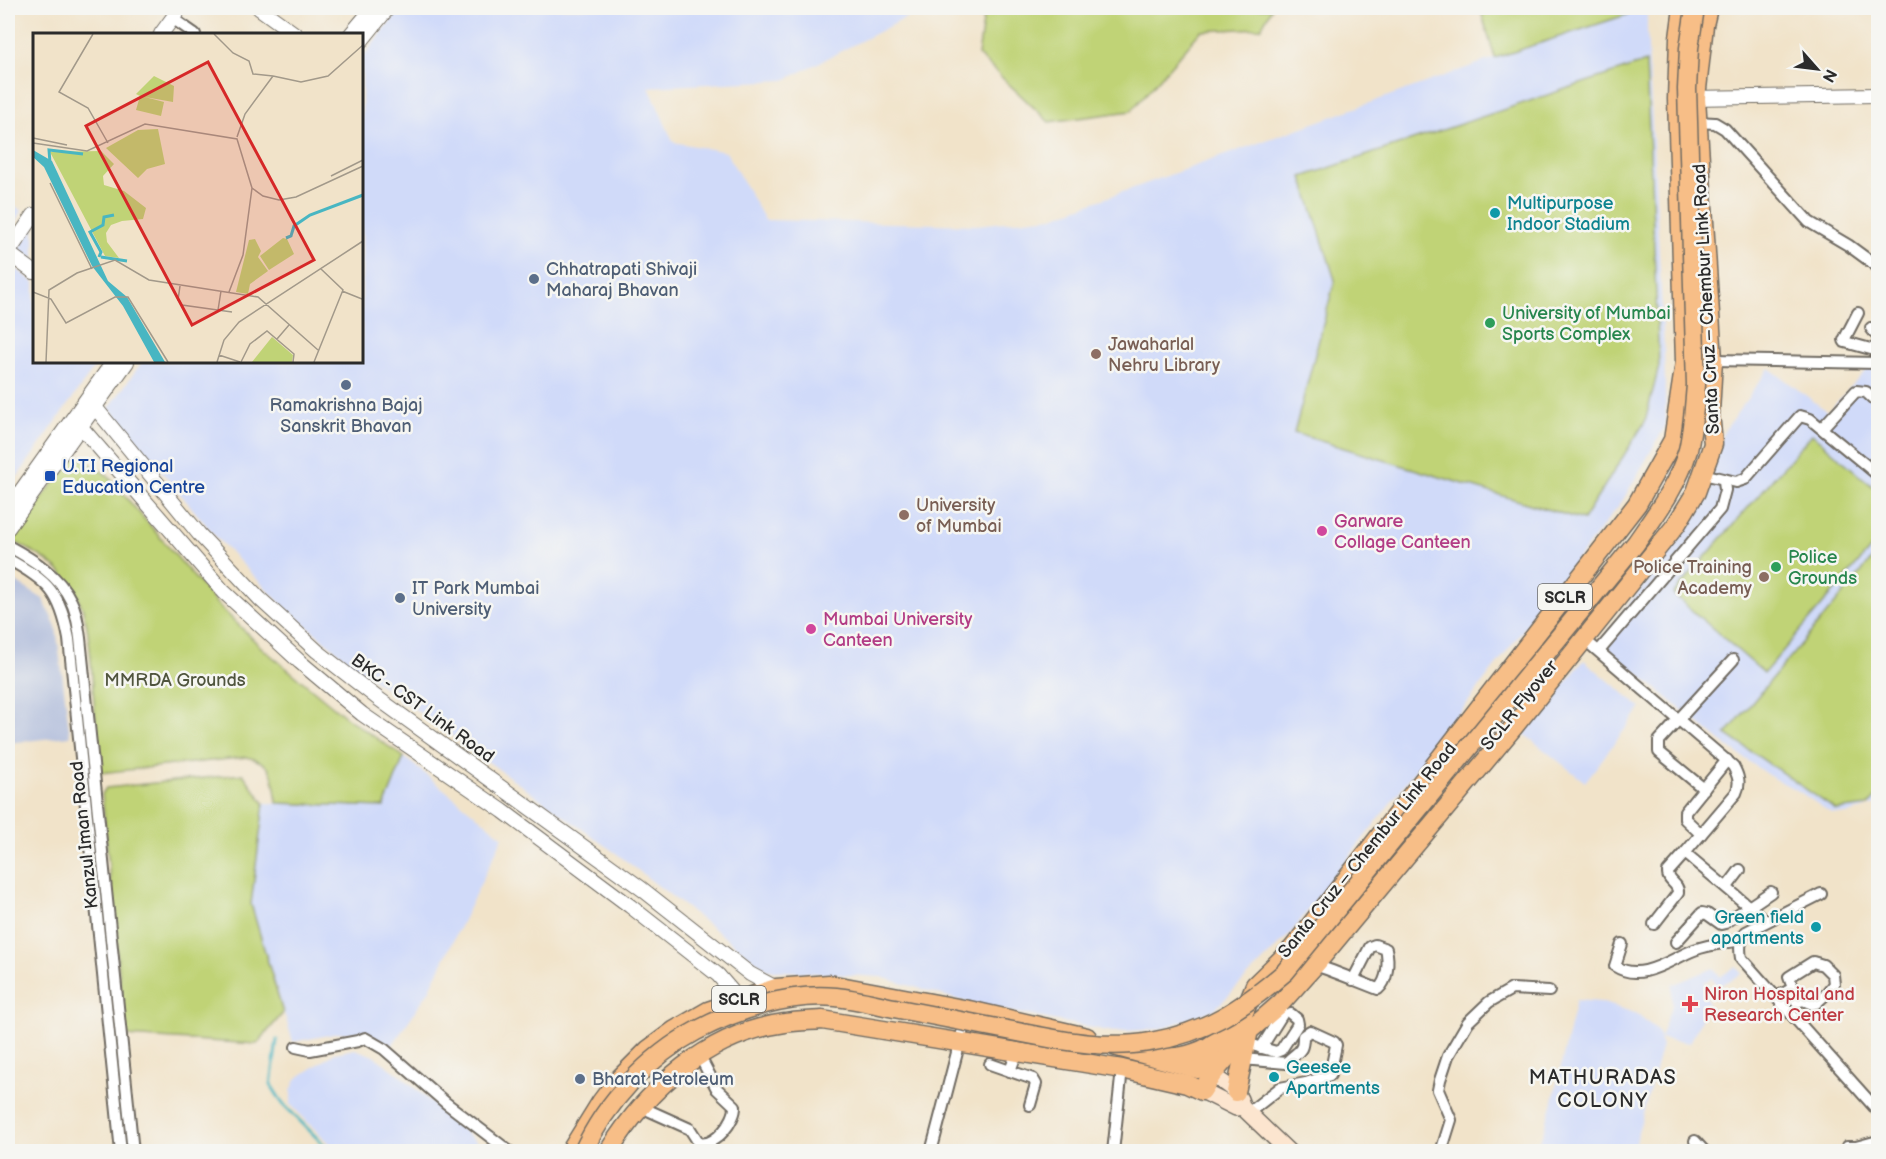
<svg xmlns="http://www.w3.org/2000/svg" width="1886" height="1159" viewBox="0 0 1886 1159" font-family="'Balsamiq Sans',sans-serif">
  <rect width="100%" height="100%" fill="#f6f6f2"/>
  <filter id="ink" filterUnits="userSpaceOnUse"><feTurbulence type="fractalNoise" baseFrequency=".0167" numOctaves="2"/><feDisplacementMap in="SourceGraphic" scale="12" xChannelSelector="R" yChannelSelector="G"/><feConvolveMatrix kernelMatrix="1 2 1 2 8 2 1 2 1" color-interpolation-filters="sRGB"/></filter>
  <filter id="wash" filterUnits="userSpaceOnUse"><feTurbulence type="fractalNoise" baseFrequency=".008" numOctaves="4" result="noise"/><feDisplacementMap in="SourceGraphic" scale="24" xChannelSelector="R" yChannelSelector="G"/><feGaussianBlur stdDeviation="1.35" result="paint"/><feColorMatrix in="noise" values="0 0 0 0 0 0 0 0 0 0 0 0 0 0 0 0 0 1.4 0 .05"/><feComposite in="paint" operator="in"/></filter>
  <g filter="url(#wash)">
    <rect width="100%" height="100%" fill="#f1e3c9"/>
    <g fill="#d0daf9">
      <path d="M 401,8 L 925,8 L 785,80 L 649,87 L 673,142 L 726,152 L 765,220 L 977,225 L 1053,217 L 1533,44 L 1647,8 L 1647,28 L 1664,348 L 1666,425 L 1623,500 L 1290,934 L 1214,1010 L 1159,1029 L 1113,1032 L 972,1004 L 881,977 L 767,970 L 617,854 L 353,665 L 282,605 L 216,537 L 109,408 L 142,362 L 362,362 L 362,58 Z"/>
      <path d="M 8,201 L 22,211 L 8,233 Z"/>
      <path d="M 34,226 L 34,260 L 18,249 Z"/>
      <path d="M 8,268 L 15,268 L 34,282 L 34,362 L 98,362 L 8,490 Z"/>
      <path d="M 1870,366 L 1878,370 L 1878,804 L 1848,814 L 1831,813 L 1800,792 L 1768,775 L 1720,741 L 1599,642 L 1699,513 L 1723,433 L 1769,368 L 1828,412 Z"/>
      <path d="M 1584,660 L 1641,708 L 1585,782 L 1524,734 Z"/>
      <path d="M 404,757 L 503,837 L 429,991 L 391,1047 L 362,1033 L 339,1033 L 293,1042 L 251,904 L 264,803 L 383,807 Z"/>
      <path d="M 1736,966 L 1742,974 L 1717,987 L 1712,978 L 1704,982 L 1708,1004 L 1690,1043 L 1659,1038 L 1662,1045 L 1633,1151 L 1537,1151 L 1552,1105 L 1576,1000 L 1601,1002 L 1635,1013 L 1656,1029 L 1660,1038 L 1672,1005 L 1672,985 L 1714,968 L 1720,977 Z"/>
      <path d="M 355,1049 L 374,1056 L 400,1075 L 487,1151 L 336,1151 L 291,1105 L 291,1091 L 296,1079 L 335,1053 Z"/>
    </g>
    <path fill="#bac4de" d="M 8,577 L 43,599 L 56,627 L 70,736 L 8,743 Z"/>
    <g fill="#c0d376" stroke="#767f50" stroke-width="1.5">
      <path d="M 985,8 L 1272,8 L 1261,28 L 1201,31 L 1131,111 L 1049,122 L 978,55 Z"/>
      <path d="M 1480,8 L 1647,8 L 1495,58 Z"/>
      <path d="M 1646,62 L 1659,366 L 1645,422 L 1583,520 L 1294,433 L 1335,280 L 1302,177 Z"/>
      <path d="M 1812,434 L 1878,491 L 1878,540 L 1764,673 L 1673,594 Z"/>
      <path d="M 76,455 L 107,475 L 217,604 L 262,648 L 347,718 L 404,757 L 384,807 L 277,803 C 273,777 276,764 247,757 L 100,773 C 98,745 95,717 93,689 C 90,653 91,607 66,578 C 51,560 30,550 9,539 Z"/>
      <path d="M 1878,552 L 1878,795 L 1868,806 L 1836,810 L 1726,734 Z"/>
      <path d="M 243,774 L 264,803 L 251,904 L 283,1013 L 257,1044 L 125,1036 L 102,794 L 106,788 Z"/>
    </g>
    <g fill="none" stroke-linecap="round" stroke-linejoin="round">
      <path stroke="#48b6c2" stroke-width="3" d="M 277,1040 L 271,1085 L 283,1104 L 331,1152"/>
    </g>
  </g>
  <g filter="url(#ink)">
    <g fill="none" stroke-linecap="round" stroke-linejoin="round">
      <defs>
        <g id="minor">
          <path d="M 172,18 L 195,34"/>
          <path d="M 1697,122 L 1715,123 L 1725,129 L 1809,222 L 1848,245 L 1878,267"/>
          <path d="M 1858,313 L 1844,340 L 1845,342 L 1878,351"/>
          <path d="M 1871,328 L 1878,337"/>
          <path d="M 1713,360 L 1878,363"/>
          <path d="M 1822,428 L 1856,391 L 1866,392 L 1878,403"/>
          <path d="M 1703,474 L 1736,482 L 1745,479 L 1800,416 L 1810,419 L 1878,475"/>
          <path d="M 8,546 C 32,559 59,575 71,601 C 77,612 78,625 80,638 L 133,1152"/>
          <path d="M 8,559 C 49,582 60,592 69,639 L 121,1152"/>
          <path d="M 1585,640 L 1733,766 C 1738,775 1741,783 1736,793 L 1685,853 L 1766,921"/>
          <path d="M 1599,651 L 1720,509 L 1725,490 L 1724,480"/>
          <path d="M 1704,789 L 1659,752 L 1659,741 L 1733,660"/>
          <path d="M 1701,834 L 1685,819 L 1685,812 L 1727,760"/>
          <path d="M 1727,887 L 1740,870"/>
          <path d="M 1821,894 L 1746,932 C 1740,941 1739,947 1741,958 L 1878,1111"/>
          <path d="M 1654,924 L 1678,893 C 1679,883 1667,882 1668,872 L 1685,853"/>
          <path d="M 1676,942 L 1702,913 L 1707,914 L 1721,924 L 1725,923 L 1771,892"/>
          <path d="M 1622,944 L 1615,966 C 1641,983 1669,960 1694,950 C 1709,944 1726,943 1741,940"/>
          <path d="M 1315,965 C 1336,972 1357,981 1378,989 C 1388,981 1389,961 1386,949 L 1375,945 L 1370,947 L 1353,980"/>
          <path d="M 1777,997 L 1793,988 L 1789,977 L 1813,962 L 1823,965 L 1833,975 L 1834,984 L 1825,995 L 1816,1003 L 1812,1004 L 1803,1000 L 1797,1002 L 1794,997 L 1795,992 L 1793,988"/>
          <path d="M 1246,1043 L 1276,1052 L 1281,1050 L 1298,1024 L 1297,1019 L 1291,1014"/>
          <path d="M 296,1047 L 310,1050 L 358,1041 L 365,1038 L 384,1049 L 446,1103 L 510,1152"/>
          <path d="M 1261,1048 L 1283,1013"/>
          <path d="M 1017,1052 L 1010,1071 L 1033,1079 L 1036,1084 L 1030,1105"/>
          <path d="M 1243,1059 L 1286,1063 C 1297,1050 1303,1055 1303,1036 L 1310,1031 L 1334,1042 L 1336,1045 L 1330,1075 L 1306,1083 L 1280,1088 L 1248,1113"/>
          <path d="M 990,1064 L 1010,1071"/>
          <path d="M 642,1104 L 650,1111 L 690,1129 L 699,1143 C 715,1147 736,1120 735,1106 L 717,1089 L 699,1055"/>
          <path d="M 1695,1141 L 1705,1152"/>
          <path d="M 1847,1147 L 1856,1147 L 1878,1141"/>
          <path d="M 931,1152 L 966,1018"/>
          <path d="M 1113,1152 L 1122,1069"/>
          <path d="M 1441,1152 L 1451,1120 L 1438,1090 L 1440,1080 L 1448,1056 L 1468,1022 L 1489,1002 L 1512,989 L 1549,991"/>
        </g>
        <g id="tertiary">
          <path d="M 259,8 L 295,34"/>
          <path d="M 161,34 L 180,8"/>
          <path d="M 351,34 L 373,8"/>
          <path d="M 362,40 L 388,8"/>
          <path d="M 1689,98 L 1878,95"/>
          <path d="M 8,253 L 34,215"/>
          <path d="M 8,253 L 34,272"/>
          <path d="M 94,406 L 199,534 L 260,599 L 317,651 L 376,697 L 642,889 L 750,974 L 776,988"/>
          <path d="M 81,427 L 224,592 L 300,662 L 362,714 L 503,811 L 630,906 L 718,975 L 731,990 L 735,1000"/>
          <path d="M 8,509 L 113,362"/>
          <path d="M 8,528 L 127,362"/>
        </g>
        <g id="secondary">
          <path d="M 1212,1075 C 1224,1084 1241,1091 1242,1107 L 1289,1152"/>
          <path d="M 1202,1091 L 1236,1108 L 1242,1107"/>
        </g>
        <g id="trunk">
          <path d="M 1114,1046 L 1198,1069 L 1203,1066 L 1243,1015 L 1255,985 L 1293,948 L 1637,504 L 1673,440 L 1685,362 L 1677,99 L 1679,38 L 1683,8"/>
          <path d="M 1166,1057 C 1183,1059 1208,1050 1220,1038"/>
          <path d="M 1236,1092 L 1248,1035"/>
          <path d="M 570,1152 L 601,1102 L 616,1082 L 648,1050 L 675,1030 L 708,1011 L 776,988 L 829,984 L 969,1010 L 1087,1037"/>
          <path d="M 608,1152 C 648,1088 708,1033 785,1023 C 797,1021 810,1021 822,1020 L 1122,1069 L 1187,1084 L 1202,1091 L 1212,1075 L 1250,1030 L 1281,1003 L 1315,965 L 1512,729 L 1676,525 L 1696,492 L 1713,444 L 1710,413 L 1713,360 L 1696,98 L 1704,25 L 1708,8"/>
        </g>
      </defs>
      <use href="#minor" stroke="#706b62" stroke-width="14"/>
      <use href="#tertiary" stroke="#706b62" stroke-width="16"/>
      <use href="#secondary" stroke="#706b62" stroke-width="18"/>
      <use href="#trunk" stroke="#706b62" stroke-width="21"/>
      <use href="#minor" stroke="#fff" stroke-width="10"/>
      <use href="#tertiary" stroke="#fff" stroke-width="14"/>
      <use href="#secondary" stroke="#fce5cf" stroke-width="15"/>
      <use href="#trunk" stroke="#f7be87" stroke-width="18"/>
      <defs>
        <path id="trunk-bridge" d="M 583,1152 C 606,1102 649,1056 696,1031 C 736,1010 790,992 836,997 C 857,999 878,1005 899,1009 C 942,1017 985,1026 1028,1034 C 1068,1042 1110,1049 1150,1042 C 1206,1033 1243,1008 1285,972 L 1636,543 C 1656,514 1678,485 1688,450 C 1693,428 1694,407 1696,385 L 1687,89 L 1689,48 L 1695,8"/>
      </defs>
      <use href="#trunk-bridge" stroke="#706b62" stroke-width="21" stroke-linecap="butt"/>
      <use href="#trunk-bridge" stroke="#f7be87" stroke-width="18"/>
    </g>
  </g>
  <g fill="#0f9aa8" stroke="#f6f6f2" stroke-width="2">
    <circle cx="1495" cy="213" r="6"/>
    <circle cx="1816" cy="927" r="6"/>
    <circle cx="1274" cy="1077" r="6"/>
  </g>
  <g fill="#5c6f8a" stroke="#f6f6f2" stroke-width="2">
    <circle cx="534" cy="279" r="6"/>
    <circle cx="346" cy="385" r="6"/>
    <circle cx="400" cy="598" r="6"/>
    <circle cx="580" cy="1079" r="6"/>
  </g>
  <g fill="#2e9e5b" stroke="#f6f6f2" stroke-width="2">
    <circle cx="1490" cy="323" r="6"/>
    <circle cx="1776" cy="567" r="6"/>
  </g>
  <g fill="#8d6e63" stroke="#f6f6f2" stroke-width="2">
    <circle cx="1096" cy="354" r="6"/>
    <circle cx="904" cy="515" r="6"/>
    <circle cx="1764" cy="577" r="6"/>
  </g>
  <rect fill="#1a4fb4" stroke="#f6f6f2" stroke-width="2" x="44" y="470" width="12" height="12" rx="3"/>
  <g fill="#d1479c" stroke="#f6f6f2" stroke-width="2">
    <circle cx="1322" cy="531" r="6"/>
    <circle cx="811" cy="629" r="6"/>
  </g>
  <path fill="#e0444e" stroke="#f6f6f2" stroke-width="2" d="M1687 995h6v6h6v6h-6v6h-6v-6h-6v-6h6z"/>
  <g text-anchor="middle" stroke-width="5" stroke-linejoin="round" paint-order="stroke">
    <g fill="#f6f6f2" stroke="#686867" stroke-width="1.5">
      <rect x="1538" y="584" width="54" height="26" rx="4.5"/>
      <rect x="712" y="986" width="54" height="26" rx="4.5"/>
    </g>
    <g font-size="16" font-weight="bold" fill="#2b2b2b">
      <text x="1565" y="603">SCLR</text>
      <text x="739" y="1005">SCLR</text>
    </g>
    <g font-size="18" fill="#0d838f" stroke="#f6f6f2" text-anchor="start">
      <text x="1507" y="209">Multipurpose<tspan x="1507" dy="21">Indoor Stadium</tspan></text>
      <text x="1804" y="923" text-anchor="end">Green field<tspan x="1804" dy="21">apartments</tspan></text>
      <text x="1286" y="1073">Geesee<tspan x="1286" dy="21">Apartments</tspan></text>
    </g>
    <g font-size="18" fill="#4e5e75" stroke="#f6f6f2" text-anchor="start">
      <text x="546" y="275">Chhatrapati Shivaji<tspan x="546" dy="21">Maharaj Bhavan</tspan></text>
      <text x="346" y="411" text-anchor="middle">Ramakrishna Bajaj<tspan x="346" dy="21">Sanskrit Bhavan</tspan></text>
      <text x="412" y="594">IT Park Mumbai<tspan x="412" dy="21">University</tspan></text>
      <text x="592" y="1085">Bharat Petroleum</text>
    </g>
    <g font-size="18" fill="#2b2b2b" stroke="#f6f6f2">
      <text transform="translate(1706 299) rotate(-93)" y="6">Santa Cruz – Chembur Link Road</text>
      <text transform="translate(1519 705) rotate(-51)" y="6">SCLR Flyover</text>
      <text transform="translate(423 708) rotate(36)" y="6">BKC - CST Link Road</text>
      <text transform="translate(84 835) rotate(-96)" y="6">Kanzul Iman Road</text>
      <text transform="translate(1367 850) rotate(-51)" y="6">Santa Cruz – Chembur Link Road</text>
    </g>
    <g font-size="18" fill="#27864d" stroke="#f6f6f2" text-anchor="start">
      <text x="1502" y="319">University of Mumbai<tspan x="1502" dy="21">Sports Complex</tspan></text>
      <text x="1788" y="563">Police<tspan x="1788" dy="21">Grounds</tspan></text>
    </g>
    <g font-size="18" fill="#785e54" stroke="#f6f6f2" text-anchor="start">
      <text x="1108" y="350">Jawaharlal<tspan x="1108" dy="21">Nehru Library</tspan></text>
      <text x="916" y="511">University<tspan x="916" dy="21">of Mumbai</tspan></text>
      <text x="1752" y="573" text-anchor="end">Police Training<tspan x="1752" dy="21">Academy</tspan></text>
    </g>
    <g font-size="18" fill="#164399" stroke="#f6f6f2" text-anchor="start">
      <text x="62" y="472">U.T.I Regional<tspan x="62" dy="21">Education Centre</tspan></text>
    </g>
    <g font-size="18" fill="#b23c85" stroke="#f6f6f2" text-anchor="start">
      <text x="1334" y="527">Garware<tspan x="1334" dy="21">Collage Canteen</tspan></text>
      <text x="823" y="625">Mumbai University<tspan x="823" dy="21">Canteen</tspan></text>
    </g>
    <g font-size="18" fill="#50553e" stroke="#f6f6f2">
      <text x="175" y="686">MMRDA Grounds</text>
    </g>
    <g font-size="18" fill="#be3a42" stroke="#f6f6f2" text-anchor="start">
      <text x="1704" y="1000">Niron Hospital and<tspan x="1704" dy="21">Research Center</tspan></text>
    </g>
    <g font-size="20" letter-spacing="1.5" fill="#2b2b2b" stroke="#f6f6f2">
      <text x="1603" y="1084">MATHURADAS<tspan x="1603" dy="23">COLONY</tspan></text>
    </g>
  </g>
  <g transform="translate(33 33)">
    <rect width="330" height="330" fill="#f1e3c9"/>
    <path d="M 121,43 L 141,53 L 140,69 L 112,64 L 131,69 L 128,83 L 103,77 L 107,63 L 103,61 ZM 125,96 L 132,131 L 114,136 L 105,145 L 73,115 L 105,97 ZM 68,118 L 81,131 L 70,143 L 71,152 L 91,158 L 113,175 L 110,186 L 89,188 L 78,192 L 73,200 L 74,209 L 86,225 L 72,223 L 17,119 ZM 250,205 L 254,206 L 261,221 L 236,237 L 227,223 ZM 222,206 L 228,218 L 225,224 L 235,238 L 217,251 L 215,261 L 203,259 L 216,207 ZM 239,304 L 260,322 L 259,329 L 219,329 Z" fill="#c0d376"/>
    <path d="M 0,117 L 19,128 L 75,248 L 94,264 L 132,329 L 121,329 L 90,273 L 59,233 L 11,134 L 0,124 Z" fill="#48b6c2"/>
    <path fill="none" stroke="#48b6c2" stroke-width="3" d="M 17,130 L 16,117 L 50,121M 253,205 L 258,203 L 261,193 L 277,182 L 330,162M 66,224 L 68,219 L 57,199 L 70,192 L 71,184 L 81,182M 68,224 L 94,228"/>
    <path fill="none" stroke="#a2998a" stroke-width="1.5" d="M 60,1 L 26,59 L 55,75 L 75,110M 181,1 L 200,20 L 216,28 L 220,41 L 240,43M 240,43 L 268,49 L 295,43 L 330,12M 204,104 L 212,81 L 240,43M 0,105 L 34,112M 0,110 L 54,118 L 112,91 L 204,106 L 219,155 L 230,163 L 246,167 L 263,164 L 330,133M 298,143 L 330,127M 17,150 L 59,236M 147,253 L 145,267 L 149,272 L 199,279M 309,258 L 329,266M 0,259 L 18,266 L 33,290 L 82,264 L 95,264 L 135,329M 196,259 L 210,222 L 219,155M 330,261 L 330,301M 185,277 L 188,258M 244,306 L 256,292M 186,322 L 207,329M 13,329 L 16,257 L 44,240 L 82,227 L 116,247 L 225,264 L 285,317M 184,329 L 191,307 L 206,289 L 330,208M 208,329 L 217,311 L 234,298 L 261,321 L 260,329M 281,329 L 310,257 L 288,236"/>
    <path fill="#d62828" fill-opacity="0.15" stroke="#d62828" stroke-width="3" d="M 175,29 L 281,227 L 159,292 L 53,93 Z"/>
    <rect width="330" height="330" fill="none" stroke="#2b2b2b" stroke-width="3"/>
  </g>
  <rect width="1886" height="1159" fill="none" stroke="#f6f6f2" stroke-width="30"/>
  <g transform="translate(1817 69) rotate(118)" stroke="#f6f6f2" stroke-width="4.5" paint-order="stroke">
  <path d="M0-4.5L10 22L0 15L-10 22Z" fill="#2b2b2b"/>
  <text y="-9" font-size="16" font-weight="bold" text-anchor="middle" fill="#2b2b2b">N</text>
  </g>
</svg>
